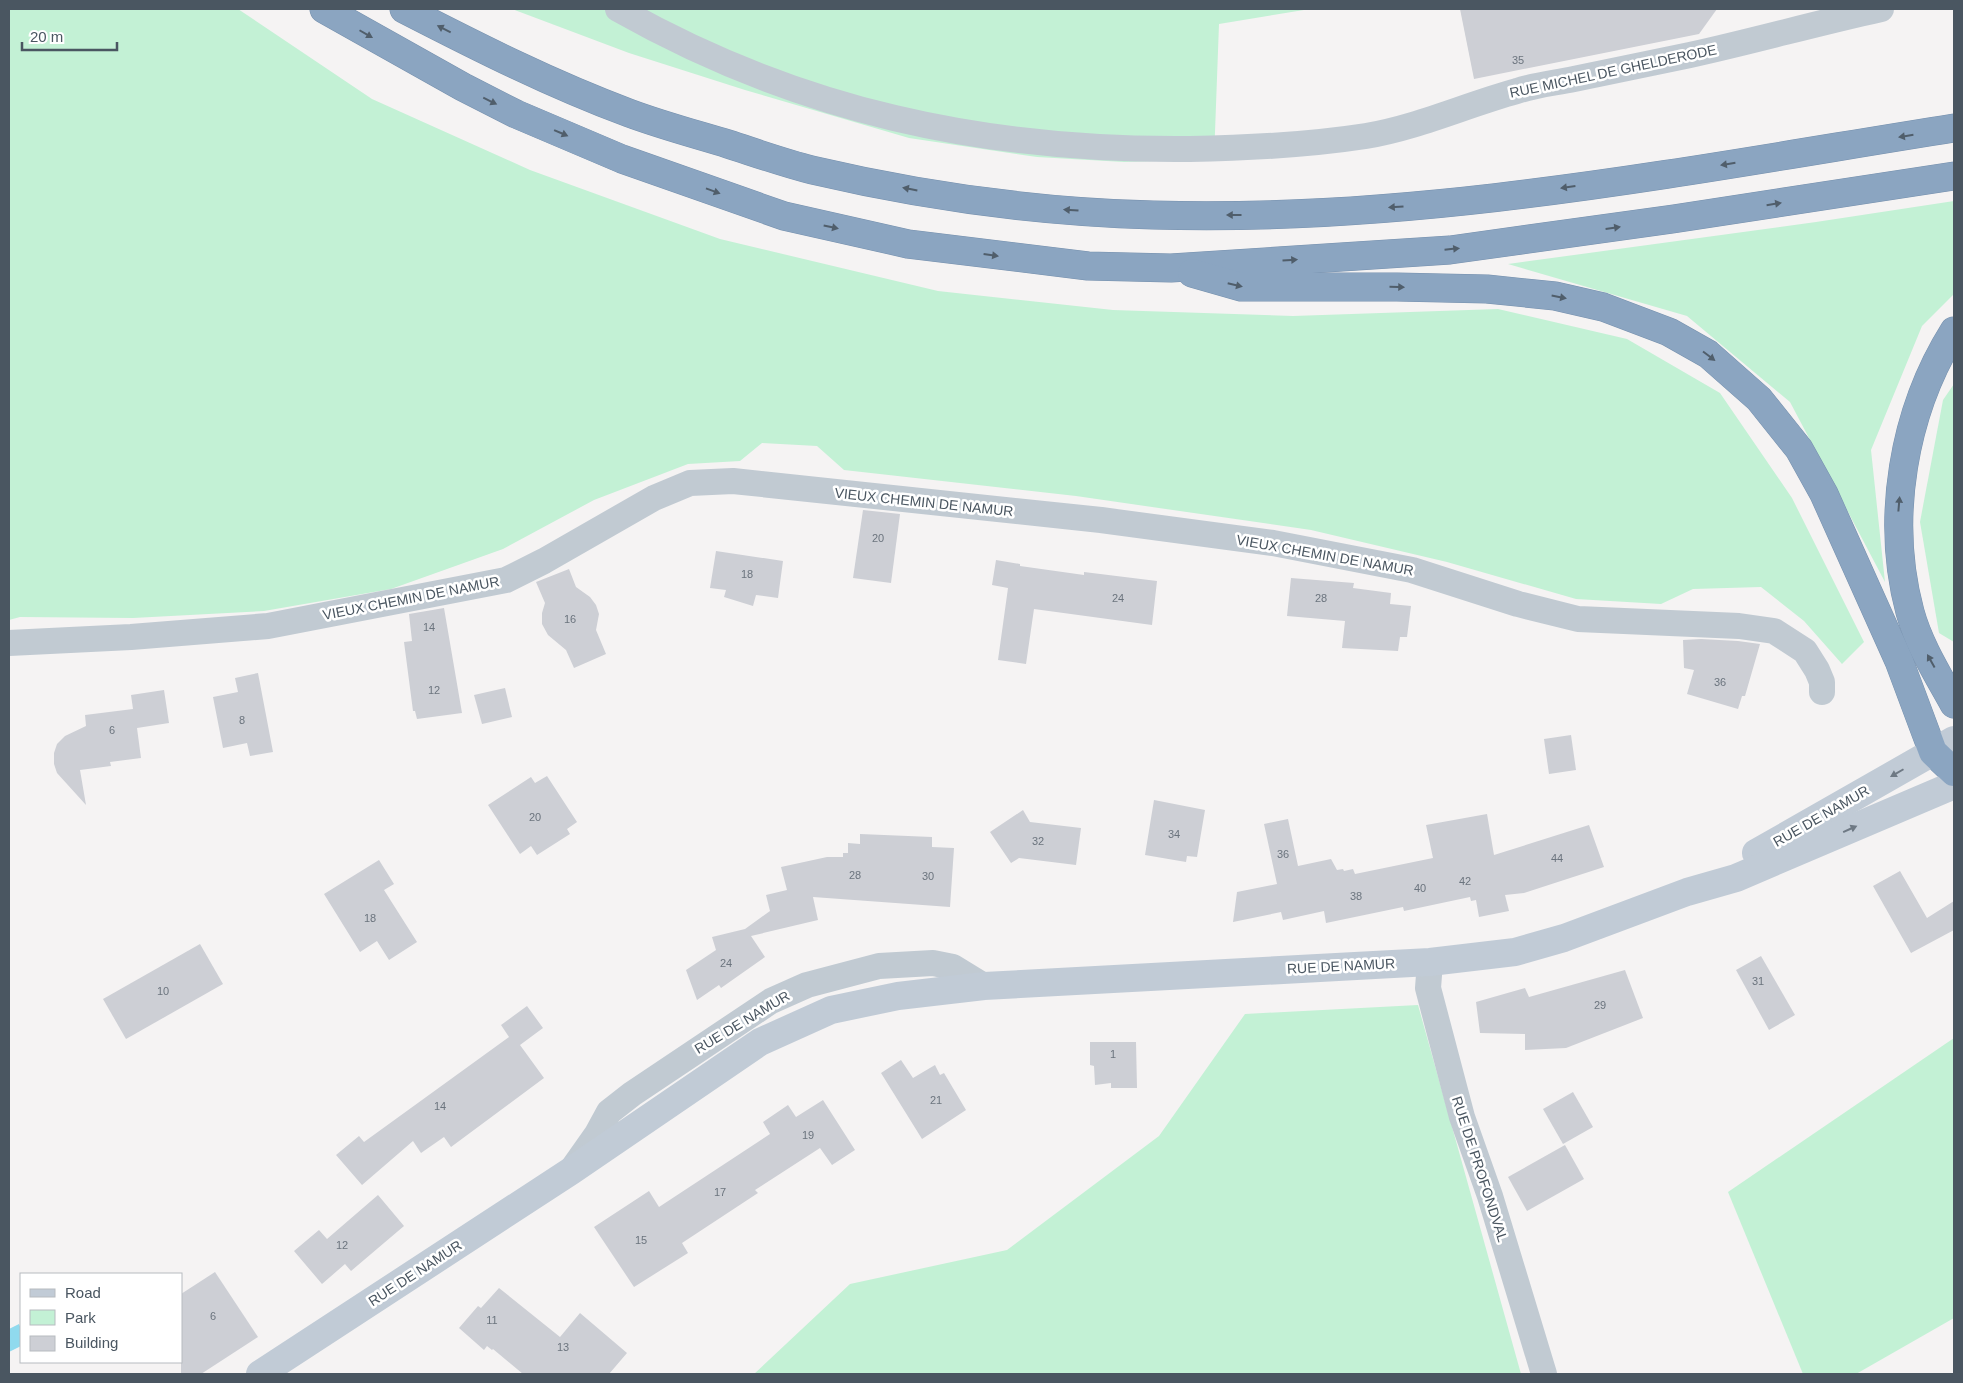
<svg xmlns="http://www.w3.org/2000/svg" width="1963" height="1383" viewBox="0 0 1963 1383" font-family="Arial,sans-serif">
  <rect width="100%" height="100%" fill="#f5f3f3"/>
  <g fill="#c3f1d5">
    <path d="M 9,9 L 238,9 L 372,99 L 530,170 L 720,239 L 938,291 L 1113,310 L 1293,316 L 1498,309 L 1627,339 L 1720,393 L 1792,498 L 1864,642 L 1842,664 L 1804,621 L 1761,587 L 1693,589 L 1661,604 L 1576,599 L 1447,562 L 1311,530 L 1076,496 L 844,470 L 817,446 L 762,443 L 740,461 L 688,464 L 594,500 L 503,549 L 391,589 L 264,611 L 133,618 L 20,617 L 9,620 Z"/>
    <path d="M 512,9 L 1310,9 L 1219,24 L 1214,159 L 1124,162 L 1037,157 L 909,138 L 745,90 L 629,53 Z"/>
    <path d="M 1954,201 L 1954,294 L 1922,326 L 1871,450 L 1885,582 L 1790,402 L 1687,316 L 1508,264 L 1816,222 Z"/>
    <path d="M 1954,384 L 1954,642 L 1939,633 L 1920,522 L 1943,400 Z"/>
    <path d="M 1418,1005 L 1521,1374 L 754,1374 L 850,1284 L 1007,1250 L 1159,1136 L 1245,1014 Z"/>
    <path d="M 1954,1038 L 1954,1318 L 1856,1374 L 1803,1374 L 1728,1192 Z"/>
  </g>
  <path fill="#90daee" d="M 19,1324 L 21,1329 L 21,1346 L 9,1352 L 9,1329 Z"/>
  <g fill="#cdcfd5">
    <path d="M 1460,9 L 1717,9 L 1699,34 L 1474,79 Z"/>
    <path d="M 863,510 L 900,514 L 891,583 L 853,578 Z"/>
    <path d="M 716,551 L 783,561 L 778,598 L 756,595 L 753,606 L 724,597 L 726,590 L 710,588 Z"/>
    <path d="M 996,560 L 1020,564 L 1020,566 L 1084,575 L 1084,572 L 1157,581 L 1152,625 L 1034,609 L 1026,664 L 998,660 L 1008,588 L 992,585 Z"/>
    <path d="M 569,569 L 576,587 L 590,597 L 596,605 L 599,614 L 596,630 L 606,654 L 574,668 L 566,650 L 548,635 L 542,624 L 542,613 L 545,603 L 536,582 Z"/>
    <path d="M 1291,578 L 1354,583 L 1353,588 L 1391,593 L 1390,604 L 1411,606 L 1407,637 L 1400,637 L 1398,651 L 1342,648 L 1345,621 L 1287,616 Z"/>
    <path d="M 444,608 L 462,713 L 417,719 L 415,711 L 413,711 L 404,642 L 412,641 L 409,614 Z"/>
    <path d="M 1701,639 L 1738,641 L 1760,644 L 1745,696 L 1742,696 L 1738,709 L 1687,694 L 1694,670 L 1684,668 L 1683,640 Z"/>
    <path d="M 258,673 L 273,752 L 250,756 L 247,743 L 223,748 L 213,697 L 238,692 L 235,678 Z"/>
    <path d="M 505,688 L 512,717 L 482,724 L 474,695 Z"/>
    <path d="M 164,690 L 169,723 L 137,728 L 141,758 L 110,762 L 111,766 L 80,770 L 86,805 L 57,773 L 54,764 L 54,753 L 57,744 L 65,736 L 86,726 L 85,715 L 133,709 L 131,695 Z"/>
    <path d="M 1571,735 L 1576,770 L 1549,774 L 1544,739 Z"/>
    <path d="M 547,776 L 577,822 L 567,829 L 570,834 L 537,855 L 531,846 L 520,854 L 488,805 L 531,777 L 535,783 Z"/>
    <path d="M 1154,800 L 1205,810 L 1197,857 L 1187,856 L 1186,862 L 1145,855 Z"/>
    <path d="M 1023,810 L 1030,822 L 1081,828 L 1076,865 L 1019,858 L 1011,863 L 990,832 Z"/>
    <path d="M 1487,814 L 1494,855 L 1589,825 L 1604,867 L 1524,893 L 1505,895 L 1509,911 L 1479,917 L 1476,900 L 1471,901 L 1470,897 L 1404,911 L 1403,907 L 1326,923 L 1324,911 L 1283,920 L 1281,912 L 1233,922 L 1237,892 L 1277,884 L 1264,824 L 1288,819 L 1298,866 L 1331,859 L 1337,870 L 1343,869 L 1344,871 L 1353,869 L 1355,874 L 1433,858 L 1426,825 Z"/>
    <path d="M 860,834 L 932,837 L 932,847 L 954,848 L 950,907 L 813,897 L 818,920 L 751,936 L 765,957 L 721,988 L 719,985 L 697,1000 L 686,970 L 716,950 L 712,937 L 745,929 L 770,911 L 766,895 L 787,890 L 781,867 L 827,857 L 843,857 L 843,853 L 848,853 L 848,843 L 860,844 Z"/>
    <path d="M 379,860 L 394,884 L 384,890 L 417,942 L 389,960 L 377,941 L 360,952 L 324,894 Z"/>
    <path d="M 1900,871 L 1927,918 L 1954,901 L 1954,930 L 1911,953 L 1873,886 Z"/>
    <path d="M 200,944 L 223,984 L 126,1039 L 103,999 Z"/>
    <path d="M 1761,956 L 1795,1015 L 1769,1030 L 1736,970 Z"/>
    <path d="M 1625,970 L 1643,1018 L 1566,1048 L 1525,1050 L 1525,1034 L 1480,1033 L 1476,1002 L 1525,988 L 1529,997 Z"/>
    <path d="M 527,1006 L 543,1028 L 520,1045 L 544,1078 L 451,1147 L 444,1137 L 421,1153 L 413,1141 L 362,1185 L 336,1155 L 359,1136 L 364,1142 L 509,1037 L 501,1025 Z"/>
    <path d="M 1090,1042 L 1136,1042 L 1137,1088 L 1111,1088 L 1111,1083 L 1095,1085 L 1094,1066 L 1090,1065 Z"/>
    <path d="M 901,1060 L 913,1078 L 935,1065 L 940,1075 L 944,1073 L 966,1110 L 922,1139 L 881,1073 Z"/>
    <path d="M 1573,1092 L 1593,1127 L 1563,1144 L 1543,1109 Z"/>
    <path d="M 823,1100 L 855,1150 L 832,1165 L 820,1148 L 755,1190 L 758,1193 L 682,1243 L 688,1253 L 634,1287 L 594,1227 L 649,1191 L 659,1207 L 770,1134 L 763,1122 L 788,1105 L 796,1117 Z"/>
    <path d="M 1565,1145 L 1584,1179 L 1527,1211 L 1508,1177 Z"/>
    <path d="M 378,1195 L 404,1226 L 351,1271 L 345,1264 L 322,1284 L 294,1251 L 319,1230 L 327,1239 Z"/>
    <path d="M 215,1272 L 258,1337 L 201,1374 L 181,1374 L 181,1294 Z"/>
    <path d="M 499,1288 L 560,1337 L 580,1313 L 627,1353 L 609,1374 L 523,1374 L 493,1349 L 492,1350 L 487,1346 L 484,1350 L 459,1328 L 478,1306 L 481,1308 Z"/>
  </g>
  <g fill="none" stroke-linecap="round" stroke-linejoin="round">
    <defs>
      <g id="highway">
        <path d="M 324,9 L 463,87 L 516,114 L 622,159 L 784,216 L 908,244 L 1088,266 L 1171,268 L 1450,250 L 1673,219 L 1954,176"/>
        <path d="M 404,9 C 478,47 551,84 629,113 C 661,125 695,134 728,144 C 756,153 784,163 812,170 C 923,196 1039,212 1153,215 C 1422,223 1689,170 1954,128"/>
        <path d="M 1192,273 L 1241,287 L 1397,287 L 1487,289 L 1555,296 L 1603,307 L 1669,332 L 1708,354 L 1759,399 L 1799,449 L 1824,494 L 1899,661 L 1933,752 L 1954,772"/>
        <path d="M 1954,331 C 1903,412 1885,519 1910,612 C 1919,645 1938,675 1954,704"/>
      </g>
    </defs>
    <use href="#highway" stroke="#7690ad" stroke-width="29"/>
    <g stroke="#c1cad2" stroke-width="26">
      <path d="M 618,9 C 798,111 984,151 1190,149 C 1249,148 1308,145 1366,136 C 1419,127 1466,105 1517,91 C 1535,85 1555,83 1574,79 C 1613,71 1651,63 1690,55 C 1754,41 1817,23 1881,9"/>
      <path d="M 9,643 L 131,637 L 268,626 L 506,580 L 544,561 L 654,498 L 690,483 L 733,481 L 1101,520 L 1273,543 L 1412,570 L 1518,604 L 1578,619 L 1739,626 L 1774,631 L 1805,651 L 1817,670 L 1822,682 L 1822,692"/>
      <path d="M 1430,962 L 1428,988 L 1462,1117 L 1490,1196 L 1544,1374"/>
      <path d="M 573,1168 L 597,1134 L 609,1112 L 632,1094 L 771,1001 L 807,985 L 879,966 L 933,963 L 953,967 L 984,986"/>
    </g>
    <g stroke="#c1cbd6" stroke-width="28">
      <path d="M 1756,853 L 1954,740"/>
      <path d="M 260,1374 L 571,1171 L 760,1042 L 831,1010 L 898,996 L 984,986 L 1430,962 L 1515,952 L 1564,938 L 1687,892 L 1736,878 L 1954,785"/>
    </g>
    <use href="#highway" stroke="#8ba5c1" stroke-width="28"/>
  </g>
  <defs><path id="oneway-solid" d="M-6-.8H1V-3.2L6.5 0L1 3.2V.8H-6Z" transform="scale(1.25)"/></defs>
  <g fill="#505e6b">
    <use href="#oneway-solid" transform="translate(444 29) rotate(-153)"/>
    <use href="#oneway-solid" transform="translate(366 34) rotate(30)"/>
    <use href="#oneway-solid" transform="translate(490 101) rotate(26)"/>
    <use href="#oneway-solid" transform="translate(561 133) rotate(23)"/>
    <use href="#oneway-solid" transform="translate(1906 136) rotate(171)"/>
    <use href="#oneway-solid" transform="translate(1728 164) rotate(171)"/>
    <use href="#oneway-solid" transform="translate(1568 187) rotate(172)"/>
    <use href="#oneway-solid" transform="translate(910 189) rotate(-169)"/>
    <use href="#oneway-solid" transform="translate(713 191) rotate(20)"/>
    <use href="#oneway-solid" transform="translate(1774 204) rotate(-9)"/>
    <use href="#oneway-solid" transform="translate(1396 207) rotate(176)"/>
    <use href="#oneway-solid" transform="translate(1071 210) rotate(-176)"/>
    <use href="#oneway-solid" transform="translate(1234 215) rotate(180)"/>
    <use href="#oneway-solid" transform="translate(831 227) rotate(12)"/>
    <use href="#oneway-solid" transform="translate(1613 228) rotate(-8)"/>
    <use href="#oneway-solid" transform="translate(1452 249) rotate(-6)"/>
    <use href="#oneway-solid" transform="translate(991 255) rotate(8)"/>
    <use href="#oneway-solid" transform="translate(1290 260) rotate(-4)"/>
    <use href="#oneway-solid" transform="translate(1235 285) rotate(13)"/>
    <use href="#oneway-solid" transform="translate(1397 287) rotate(1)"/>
    <use href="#oneway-solid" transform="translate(1559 297) rotate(11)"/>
    <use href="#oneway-solid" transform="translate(1709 356) rotate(37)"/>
    <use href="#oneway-solid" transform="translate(1899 504) rotate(-85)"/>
    <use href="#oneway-solid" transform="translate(1931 661) rotate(-119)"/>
  </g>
  <g fill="#6e7984">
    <use href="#oneway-solid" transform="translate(1897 773) rotate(150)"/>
    <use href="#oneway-solid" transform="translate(1850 829) rotate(-24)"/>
  </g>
  <g text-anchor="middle" stroke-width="5" stroke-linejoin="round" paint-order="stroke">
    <g font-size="11" fill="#6b747e">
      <text x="1518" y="64">35</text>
      <text x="878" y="542">20</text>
      <text x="747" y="578">18</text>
      <text x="1118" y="602">24</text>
      <text x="1321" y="602">28</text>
      <text x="570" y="623">16</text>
      <text x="429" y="631">14</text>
      <text x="1720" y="686">36</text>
      <text x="434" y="694">12</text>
      <text x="242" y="724">8</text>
      <text x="112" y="734">6</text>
      <text x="535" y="821">20</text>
      <text x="1174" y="838">34</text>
      <text x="1038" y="845">32</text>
      <text x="1283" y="858">36</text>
      <text x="1557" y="862">44</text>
      <text x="855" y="879">28</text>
      <text x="928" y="880">30</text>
      <text x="1465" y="885">42</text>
      <text x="1420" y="892">40</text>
      <text x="1356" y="900">38</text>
      <text x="370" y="922">18</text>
      <text x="726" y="967">24</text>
      <text x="1758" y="985">31</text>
      <text x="163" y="995">10</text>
      <text x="1600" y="1009">29</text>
      <text x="1113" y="1058">1</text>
      <text x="936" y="1104">21</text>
      <text x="440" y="1110">14</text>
      <text x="808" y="1139">19</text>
      <text x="720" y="1196">17</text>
      <text x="641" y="1244">15</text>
      <text x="342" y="1249">12</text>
      <text x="213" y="1320">6</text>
      <text x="492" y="1324">11</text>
      <text x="563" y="1351">13</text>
    </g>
    <g font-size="14" fill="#4a5661" stroke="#fff">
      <text transform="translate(1613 71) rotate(-12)" y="5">RUE MICHEL DE GHELDERODE</text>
      <text transform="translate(924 502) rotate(6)" y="5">VIEUX CHEMIN DE NAMUR</text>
      <text transform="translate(1325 555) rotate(10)" y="5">VIEUX CHEMIN DE NAMUR</text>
      <text transform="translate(411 598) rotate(-11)" y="5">VIEUX CHEMIN DE NAMUR</text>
      <text transform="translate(1821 816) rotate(-30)" y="5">RUE DE NAMUR</text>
      <text transform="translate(1341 966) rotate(-3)" y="5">RUE DE NAMUR</text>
      <text transform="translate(742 1022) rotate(-31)" y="5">RUE DE NAMUR</text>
      <text transform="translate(1480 1169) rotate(72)" y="5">RUE DE PROFONDVAL</text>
      <text transform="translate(415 1273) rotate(-33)" y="5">RUE DE NAMUR</text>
    </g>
  </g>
  <rect width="1963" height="1383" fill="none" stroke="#4a5661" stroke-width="20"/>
  <rect x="20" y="1273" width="162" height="90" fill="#ffffff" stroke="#b7bbc0"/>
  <rect x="30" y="1289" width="25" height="8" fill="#c1cbd6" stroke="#b7bbc0"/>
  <text x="65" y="1298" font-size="15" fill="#4a5661">Road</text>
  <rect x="30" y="1310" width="25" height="15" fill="#c3f1d5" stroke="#b7bbc0"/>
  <text x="65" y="1323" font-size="15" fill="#4a5661">Park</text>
  <rect x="30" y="1336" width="25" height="15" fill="#cdcfd5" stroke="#b7bbc0"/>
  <text x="65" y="1348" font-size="15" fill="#4a5661">Building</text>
  <path d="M22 42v8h95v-8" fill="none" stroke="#4a5661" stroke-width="2.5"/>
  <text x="30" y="42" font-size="15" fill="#4a5661" stroke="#ffffff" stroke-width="4" paint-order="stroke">20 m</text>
</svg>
